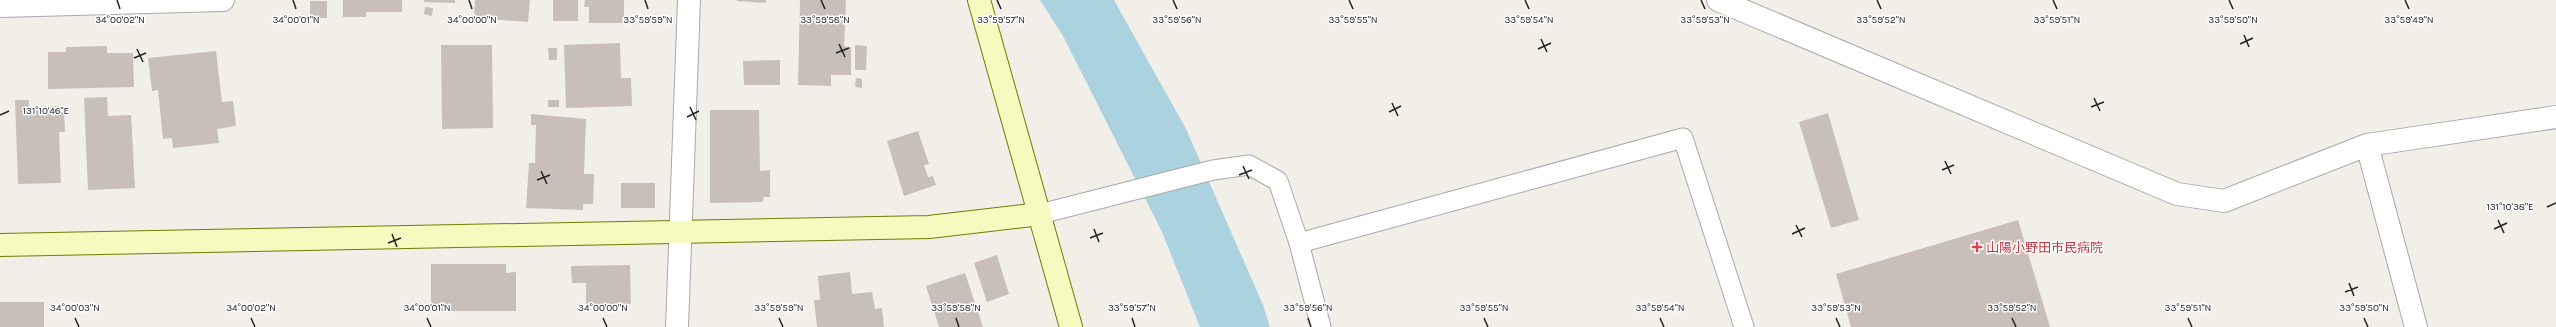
<svg xmlns="http://www.w3.org/2000/svg" width="2556" height="327" viewBox="0 0 2556 327" font-family="Karla,'Noto Sans JP',sans-serif">
  <rect width="100%" height="100%" fill="#f2efe9"/>
  <path fill="#aad3df" d="M 1040,0 L 1114,0 L 1186,129 L 1263,305 L 1270,327 L 1200,327 L 1162,232 L 1063,36 Z"/>
  <g fill="#c7bfb8">
    <path d="M 343,0 L 402,0 L 402,12 L 366,12 L 366,17 L 343,17 Z"/>
    <path d="M 424,0 L 455,0 L 455,3 L 424,2 Z"/>
    <path d="M 475,0 L 530,0 L 528,22 L 474,18 Z"/>
    <rect x="553" y="0" width="25" height="21"/>
    <path d="M 585,0 L 624,0 L 624,23 L 589,23 L 589,7 L 584,7 Z"/>
    <path d="M 737,0 L 766,0 L 766,3 L 737,1 Z"/>
    <path d="M 800,0 L 846,0 L 844,46 L 851,47 L 851,75 L 831,75 L 831,86 L 798,85 Z"/>
    <rect x="310" y="1" width="17" height="17"/>
    <path d="M 425,7 L 433,8 L 432,16 L 424,14 Z"/>
    <path d="M 620,43 L 621,78 L 631,78 L 632,106 L 566,108 L 564,45 Z"/>
    <path d="M 441,45 L 492,45 L 493,128 L 442,129 Z"/>
    <path d="M 855,45 L 867,46 L 866,70 L 855,70 Z"/>
    <path d="M 107,46 L 107,53 L 133,53 L 134,87 L 48,89 L 48,52 L 66,52 L 66,47 Z"/>
    <path d="M 548,48 L 557,48 L 557,60 L 549,60 Z"/>
    <path d="M 216,51 L 222,102 L 233,101 L 236,126 L 217,129 L 219,143 L 173,148 L 172,138 L 163,139 L 158,90 L 152,91 L 148,58 Z"/>
    <path d="M 780,60 L 780,85 L 744,85 L 743,61 Z"/>
    <path d="M 856,78 L 862,79 L 862,88 L 855,87 Z"/>
    <path d="M 107,97 L 108,116 L 131,115 L 135,188 L 88,190 L 84,98 Z"/>
    <path d="M 15,100 L 29,100 L 29,107 L 59,106 L 59,112 L 64,112 L 65,132 L 59,132 L 61,183 L 18,184 Z"/>
    <rect x="548" y="100" width="11" height="7"/>
    <path d="M 710,110 L 759,110 L 760,171 L 770,170 L 770,197 L 764,197 L 763,202 L 710,203 Z"/>
    <path d="M 1828,113 L 1859,220 L 1831,228 L 1799,122 Z"/>
    <path d="M 531,114 L 586,119 L 584,174 L 594,174 L 593,204 L 583,204 L 583,210 L 526,208 L 529,163 L 535,163 L 536,125 L 531,125 Z"/>
    <path d="M 918,131 L 929,164 L 924,165 L 928,177 L 933,176 L 936,185 L 904,196 L 887,141 Z"/>
    <rect x="621" y="183" width="34" height="25"/>
    <path d="M 2018,220 L 2050,327 L 1851,327 L 1836,274 Z"/>
    <path d="M 997,255 L 1009,294 L 987,302 L 974,263 Z"/>
    <path d="M 431,264 L 506,264 L 506,273 L 516,272 L 516,311 L 431,311 Z"/>
    <path d="M 630,265 L 631,304 L 586,305 L 586,283 L 572,283 L 571,266 Z"/>
    <path d="M 850,272 L 852,294 L 872,292 L 875,309 L 882,308 L 884,327 L 817,327 L 814,300 L 820,300 L 818,276 Z"/>
    <path d="M 965,273 L 983,327 L 939,327 L 926,286 Z"/>
    <rect x="0" y="302" width="44" height="25"/>
  </g>
  <g fill="none" stroke-linecap="round" stroke-linejoin="round">
    <defs>
      <g id="lane">
        <path d="M 1040,214 L 1213,170 L 1249,165 L 1278,181 L 1299,243 L 1321,327"/>
        <path d="M 1299,243 L 1683,138 L 1744,327"/>
      </g>
      <g id="street">
        <path d="M 1718,0 L 2177,194 L 2224,201 L 2367,145 L 2556,117"/>
        <path d="M 0,6 L 223,0"/>
        <path d="M 2367,145 L 2416,327"/>
        <path d="M 677,327 L 689,0"/>
      </g>
      <g id="secondary">
        <path d="M 979,0 L 1071,327"/>
        <path d="M 0,245 L 929,227 L 1040,214"/>
      </g>
    </defs>
    <use href="#lane" stroke="#a9a9a9" stroke-width="21"/>
    <use href="#street" stroke="#a9a9a9" stroke-width="24"/>
    <use href="#secondary" stroke="#707d05" stroke-width="24"/>
    <use href="#lane" stroke="#fff" stroke-width="19"/>
    <use href="#street" stroke="#fff" stroke-width="22"/>
    <use href="#secondary" stroke="#f7fabf" stroke-width="22"/>
  </g>
  <path fill="none" stroke="#222" stroke-width="1.5" d="M 117,0 L 120,9M 293,0 L 296,9M 469,0 L 472,9M 645,0 L 648,9M 821,0 L 825,9M 997,0 L 1001,9M 1173,0 L 1177,9M 1349,0 L 1353,9M 1525,0 L 1529,9M 1701,0 L 1705,9M 1877,0 L 1881,9M 2053,0 L 2057,9M 2229,0 L 2233,9M 2405,0 L 2409,9M 2244,35 L 2249,47M 1541,39 L 1547,52M 839,44 L 845,57M 2240,44 L 2253,38M 137,49 L 143,62M 1538,49 L 1551,43M 836,53 L 849,48M 134,58 L 146,53M 2094,98 L 2100,111M 1392,103 L 1398,116M 690,107 L 696,120M 2091,107 L 2104,102M 1389,112 L 1401,106M 0,115 L 9,111M 687,117 L 699,111M 1945,161 L 1951,174M 1243,166 L 1249,179M 1942,170 L 1954,165M 541,171 L 547,184M 1239,175 L 1252,170M 537,180 L 550,175M 2547,207 L 2556,203M 2498,220 L 2504,233M 1796,225 L 1802,237M 1094,229 L 1099,242M 2494,229 L 2507,223M 392,234 L 397,247M 1792,234 L 1805,228M 1090,238 L 1103,233M 388,243 L 401,238M 2349,283 L 2354,296M 2345,292 L 2358,287M 75,318 L 79,327M 251,318 L 255,327M 427,318 L 431,327M 603,318 L 607,327M 779,318 L 783,327M 956,318 L 959,327M 1132,318 L 1135,327M 1308,318 L 1311,327M 1484,318 L 1488,327M 1660,318 L 1664,327M 1836,318 L 1840,327M 2012,318 L 2016,327M 2188,318 L 2192,327M 2364,318 L 2368,327"/>
  <path fill="#e0444e" stroke="#fff" stroke-width="1.5" d="M1975 241h4v4h4v4h-4v4h-4v-4h-4v-4h4z"/>
  <g text-anchor="middle" stroke-width="3" stroke-linejoin="round" paint-order="stroke">
    <g font-size="13" fill="#be3a42" stroke="#fff" text-anchor="start">
      <text x="1986" y="252">山陽小野田市民病院</text>
    </g>
  </g>
  <g font-size="10" text-anchor="middle" fill="#222" stroke="#fff" stroke-width="3" stroke-linejoin="round" paint-order="stroke">
    <text x="120" y="23">34°00'02"N</text>
    <text x="296" y="23">34°00'01"N</text>
    <text x="472" y="23">34°00'00"N</text>
    <text x="648" y="23">33°59'59"N</text>
    <text x="825" y="23">33°59'58"N</text>
    <text x="1001" y="23">33°59'57"N</text>
    <text x="1353" y="23">33°59'55"N</text>
    <text x="1881" y="23">33°59'52"N</text>
    <text x="2057" y="23">33°59'51"N</text>
    <text x="2233" y="23">33°59'50"N</text>
    <text x="2409" y="23">33°59'49"N</text>
    <text x="1177" y="23">33°59'56"N</text>
    <text x="1529" y="23">33°59'54"N</text>
    <text x="1705" y="23">33°59'53"N</text>
    <text x="46" y="114">131°10'46"E</text>
    <text x="2510" y="210">131°10'38"E</text>
    <text x="75" y="311">34°00'03"N</text>
    <text x="251" y="311">34°00'02"N</text>
    <text x="427" y="311">34°00'01"N</text>
    <text x="603" y="311">34°00'00"N</text>
    <text x="779" y="311">33°59'59"N</text>
    <text x="956" y="311">33°59'58"N</text>
    <text x="1132" y="311">33°59'57"N</text>
    <text x="1308" y="311">33°59'56"N</text>
    <text x="1484" y="311">33°59'55"N</text>
    <text x="1660" y="311">33°59'54"N</text>
    <text x="1836" y="311">33°59'53"N</text>
    <text x="2012" y="311">33°59'52"N</text>
    <text x="2188" y="311">33°59'51"N</text>
    <text x="2364" y="311">33°59'50"N</text>
  </g>
</svg>
